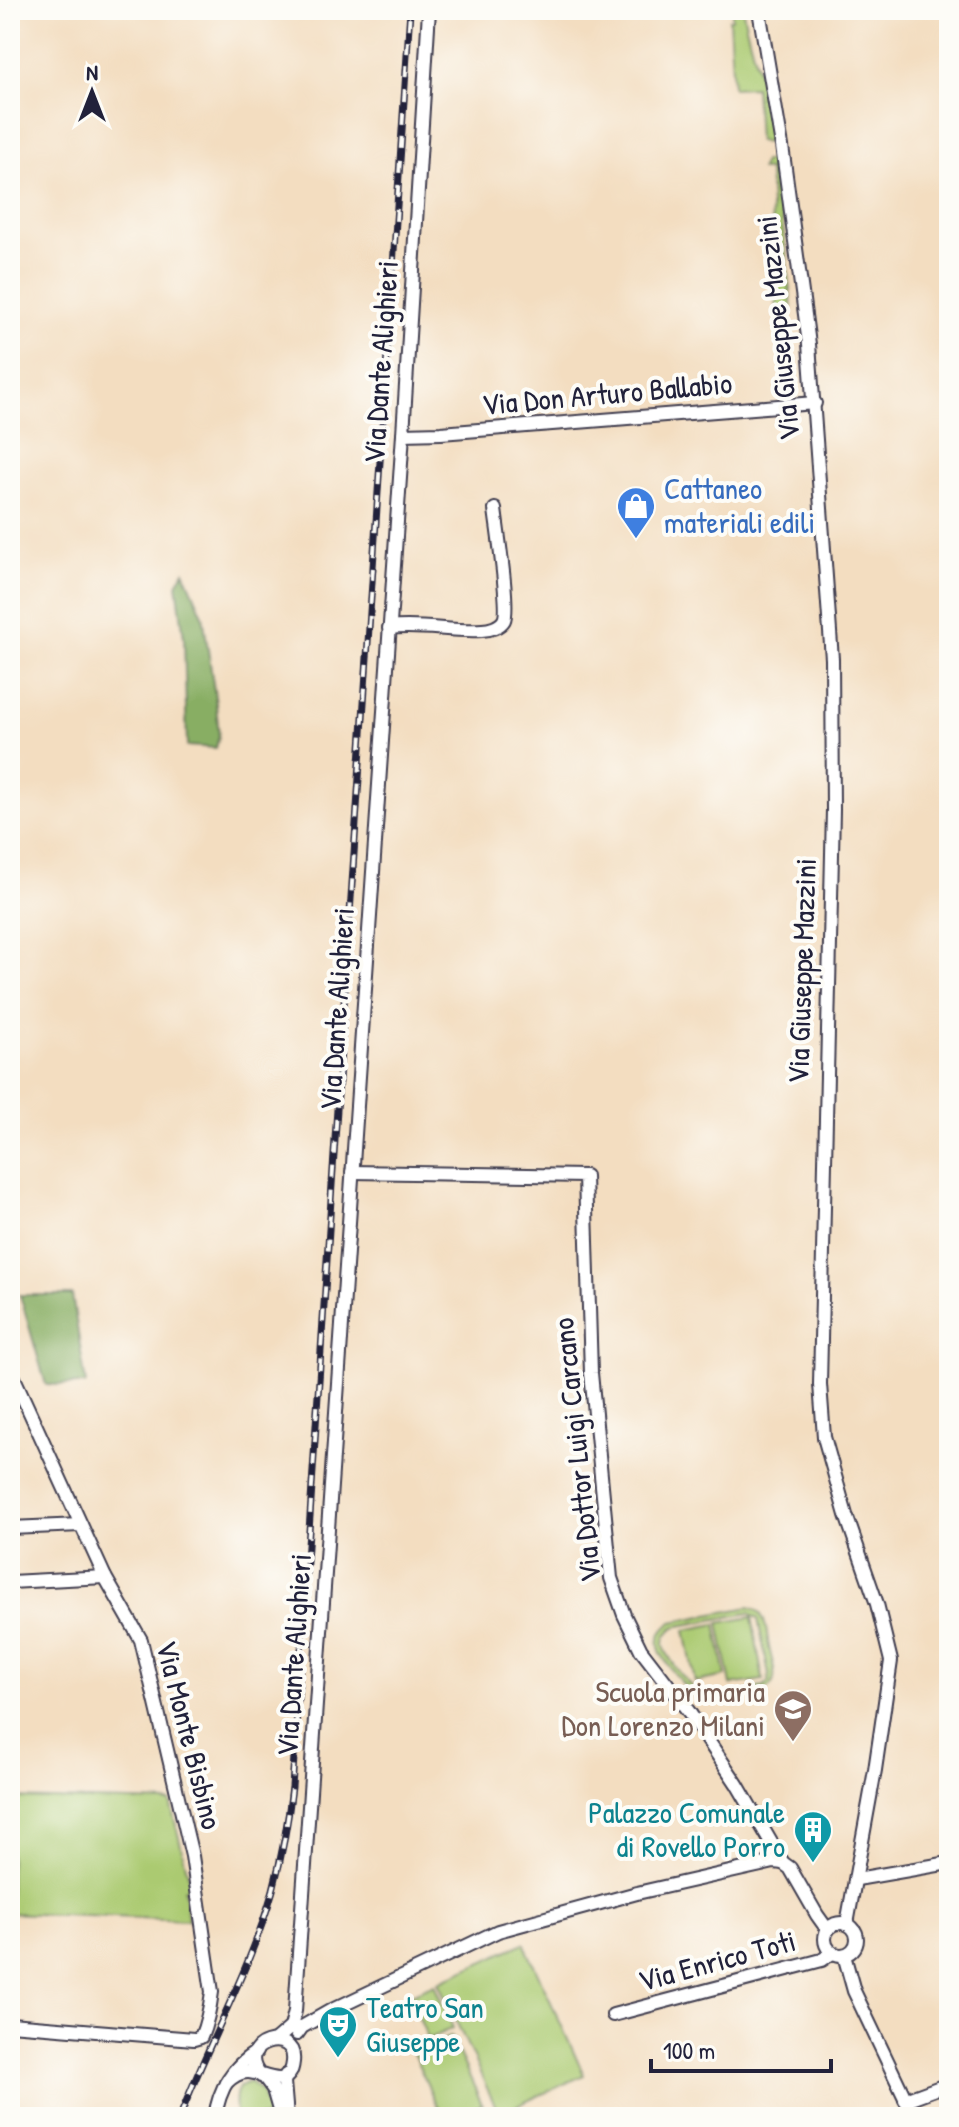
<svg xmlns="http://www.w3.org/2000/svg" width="959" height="2127" viewBox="0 0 959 2127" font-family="'Patrick Hand',sans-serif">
  <rect width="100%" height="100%" fill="#fdfcf7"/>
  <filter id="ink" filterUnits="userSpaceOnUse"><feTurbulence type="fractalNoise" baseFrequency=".0125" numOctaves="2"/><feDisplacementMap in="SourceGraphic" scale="16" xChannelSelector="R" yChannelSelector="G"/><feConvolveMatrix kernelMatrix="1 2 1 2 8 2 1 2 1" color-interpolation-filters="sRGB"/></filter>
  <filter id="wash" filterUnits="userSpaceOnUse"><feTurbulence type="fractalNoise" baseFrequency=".006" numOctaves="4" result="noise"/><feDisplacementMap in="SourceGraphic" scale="32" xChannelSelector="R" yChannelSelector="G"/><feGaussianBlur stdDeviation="1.8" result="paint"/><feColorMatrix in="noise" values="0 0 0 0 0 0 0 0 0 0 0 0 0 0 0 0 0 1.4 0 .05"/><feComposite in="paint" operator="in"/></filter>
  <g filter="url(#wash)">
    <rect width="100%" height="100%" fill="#f3ddc0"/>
    <g fill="#abca71" stroke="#667656" stroke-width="2" fill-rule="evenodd">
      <path d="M 732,10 L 743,10 C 749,53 770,93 773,137 L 765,143 L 758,141 L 755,87 L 733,88 L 729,19 L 732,19 Z"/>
      <path d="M 770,160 L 776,163 L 792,310 L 777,312 L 769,170 L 760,170 L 764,162 Z"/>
      <path d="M 749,1607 C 767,1611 766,1631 769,1647 C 771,1658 777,1673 773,1683 C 768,1696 711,1705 699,1700 C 690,1695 684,1685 678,1678 C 663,1659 646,1640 672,1622 ZM 749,1613 L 758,1619 L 769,1674 L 768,1683 L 763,1687 C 747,1690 722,1700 706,1697 C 694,1694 663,1654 664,1642 C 665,1635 669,1631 674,1627 Z"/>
      <path d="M 752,1617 L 763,1680 L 731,1685 L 719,1623 Z"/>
      <path d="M 716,1624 L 726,1676 L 695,1682 L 685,1630 Z"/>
      <path d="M 10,1798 L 170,1802 L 192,1890 L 184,1889 L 188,1920 L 10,1913 Z"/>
      <path d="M 524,1943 L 584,2075 L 499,2114 L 438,1982 Z"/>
      <path d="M 434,1984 L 453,2028 L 428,2039 L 409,1995 Z"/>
      <path d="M 451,2036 L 482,2104 L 453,2117 L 442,2117 L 413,2053 Z"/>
      <path d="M 250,2082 L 262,2092 L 269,2117 L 236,2117 C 236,2102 231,2086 250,2082 Z"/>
    </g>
    <g fill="#88ae63" stroke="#55684f" stroke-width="2">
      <path d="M 184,571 L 203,615 L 216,704 L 219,736 L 216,748 L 187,746 L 184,638 L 177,584 Z"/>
      <path d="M 20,1295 L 72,1295 L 86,1384 L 46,1385 Z"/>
    </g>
  </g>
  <g filter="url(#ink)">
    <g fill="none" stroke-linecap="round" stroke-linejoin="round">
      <defs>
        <g id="minor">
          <path d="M 759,10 L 782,146 L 809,344 L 832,659 L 833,810 L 820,1384 L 824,1437 L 846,1515 L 877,1604 L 891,1661 L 875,1770 L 847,1924"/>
          <path d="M 403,434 L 441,433 L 815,403"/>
          <path d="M 389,628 C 421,624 451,632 482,630 C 489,630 500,627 504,620 C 510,609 497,527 495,509"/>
          <path d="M 352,1172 L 585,1176 L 591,1373 L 611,1578 L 624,1615 L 641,1650 L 689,1712 L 737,1784 L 783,1863 L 790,1868 L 817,1915 L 827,1929"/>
          <path d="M 10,1369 L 105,1577 L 141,1640 L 192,1856 L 212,1992 C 210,2008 207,2023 201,2037 L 194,2039 L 10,2024"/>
          <path d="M 10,1528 L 81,1525"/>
          <path d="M 10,1582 L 105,1577"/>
          <path d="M 857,1879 L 949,1863"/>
          <circle cx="841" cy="1939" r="16"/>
          <path d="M 844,1955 L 854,1991 L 914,2117"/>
          <path d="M 613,2015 L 822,1960 L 832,1953"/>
          <path d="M 297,2034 L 302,2027 L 330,2011 L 498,1931 L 637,1893 L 774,1862 L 783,1863"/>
          <path d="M 276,2040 L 291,2027 L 295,2011 L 403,434 L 429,10"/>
          <path d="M 286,2075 L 284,2082 L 287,2117"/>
          <path d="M 264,2077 L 273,2089 L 281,2117"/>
          <path d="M 226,2083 C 232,2077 239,2072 248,2072 C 262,2072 290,2093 293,2062 C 297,2025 231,2043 261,2076"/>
          <path d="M 905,2100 L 943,2086"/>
          <path d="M 215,2117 C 219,2089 232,2067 256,2052"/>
        </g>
      </defs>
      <use href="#minor" stroke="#413e4f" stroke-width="16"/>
      <use href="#minor" stroke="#fff" stroke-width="12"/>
      <defs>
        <path id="rail" d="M 180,2117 C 209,2041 251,1968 273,1890 C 282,1856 288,1822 292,1787 L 410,10"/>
      </defs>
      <use href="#rail" stroke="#22223b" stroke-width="7"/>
      <use href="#rail" stroke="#fdfcf7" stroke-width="4" stroke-dasharray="12" stroke-linecap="butt"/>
    </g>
  </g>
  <defs>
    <symbol id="shop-pin" viewBox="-11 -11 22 30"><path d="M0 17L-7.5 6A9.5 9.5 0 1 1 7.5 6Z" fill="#3f7fe0" stroke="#fdfcf7"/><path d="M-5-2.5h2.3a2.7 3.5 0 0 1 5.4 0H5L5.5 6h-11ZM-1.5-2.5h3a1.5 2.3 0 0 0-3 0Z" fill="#fff"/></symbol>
    <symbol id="school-pin" viewBox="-11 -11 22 30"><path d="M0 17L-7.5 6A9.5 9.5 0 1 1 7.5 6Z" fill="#8d6e63" stroke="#fdfcf7"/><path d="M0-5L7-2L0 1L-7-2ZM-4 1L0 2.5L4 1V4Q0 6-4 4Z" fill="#fff"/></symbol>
    <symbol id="building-pin" viewBox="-11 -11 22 30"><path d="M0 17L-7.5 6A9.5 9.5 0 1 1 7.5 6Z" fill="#0f9aa8" stroke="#fdfcf7"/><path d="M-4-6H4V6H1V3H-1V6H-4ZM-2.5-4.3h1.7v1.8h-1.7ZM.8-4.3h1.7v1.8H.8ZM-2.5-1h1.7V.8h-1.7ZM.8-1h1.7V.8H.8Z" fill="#fff"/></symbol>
    <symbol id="theatre-pin" viewBox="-11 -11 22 30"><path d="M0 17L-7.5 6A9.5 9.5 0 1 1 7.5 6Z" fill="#0f9aa8" stroke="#fdfcf7"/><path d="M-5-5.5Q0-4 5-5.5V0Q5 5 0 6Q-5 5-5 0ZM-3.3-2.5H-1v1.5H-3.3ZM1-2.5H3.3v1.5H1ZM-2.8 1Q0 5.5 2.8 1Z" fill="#fff"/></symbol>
  </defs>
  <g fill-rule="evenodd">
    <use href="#shop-pin" x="614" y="484" width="44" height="60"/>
    <use href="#school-pin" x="771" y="1687" width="44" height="60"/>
    <use href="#building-pin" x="791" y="1808" width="44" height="60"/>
    <use href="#theatre-pin" x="316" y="2003" width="44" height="60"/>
  </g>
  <g text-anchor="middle" stroke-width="8" stroke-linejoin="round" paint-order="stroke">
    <g font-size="30" fill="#22223b" stroke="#fdfcf7">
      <text transform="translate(778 328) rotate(-96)" y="10">Via Giuseppe Mazzini</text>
      <text transform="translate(381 362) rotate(-86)" y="10">Via Dante Alighieri</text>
      <text transform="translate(607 394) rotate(-5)" y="10">Via Don Arturo Ballabio</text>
      <text transform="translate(802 971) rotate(-88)" y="10">Via Giuseppe Mazzini</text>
      <text transform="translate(337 1009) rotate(-86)" y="10">Via Dante Alighieri</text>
      <text transform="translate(577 1450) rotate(-96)" y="10">Via Dottor Luigi Carcano</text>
      <text transform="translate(294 1655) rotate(-86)" y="10">Via Dante Alighieri</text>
      <text transform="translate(189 1735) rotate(76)" y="10">Via Monte Bisbino</text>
      <text transform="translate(717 1961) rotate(-15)" y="10">Via Enrico Toti</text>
    </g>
    <g font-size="30" fill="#366cbe" stroke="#fdfcf7" text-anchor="start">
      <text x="664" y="499">Cattaneo<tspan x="664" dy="34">materiali edili</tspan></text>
    </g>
    <g font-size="30" fill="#785e54" stroke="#fdfcf7" text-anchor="end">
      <text x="765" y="1702">Scuola primaria<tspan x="765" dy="34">Don Lorenzo Milani</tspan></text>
    </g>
    <g font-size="30" fill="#0d838f" stroke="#fdfcf7" text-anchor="end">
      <text x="785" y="1823">Palazzo Comunale<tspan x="785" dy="34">di Rovello Porro</tspan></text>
      <text x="366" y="2018" text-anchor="start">Teatro San<tspan x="366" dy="34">Giuseppe</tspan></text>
    </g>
  </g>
  <rect width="959" height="2127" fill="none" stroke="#fdfcf7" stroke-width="40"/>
  <g transform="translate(92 92)" stroke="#fdfcf7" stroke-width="6" paint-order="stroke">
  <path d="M0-6L14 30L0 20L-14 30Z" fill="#22223b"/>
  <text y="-12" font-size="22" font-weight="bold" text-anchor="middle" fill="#22223b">N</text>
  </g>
  <path d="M651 2059v12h180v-12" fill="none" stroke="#22223b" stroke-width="4"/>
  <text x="663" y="2059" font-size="24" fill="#22223b" stroke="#fdfcf7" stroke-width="6" paint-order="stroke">100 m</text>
</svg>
